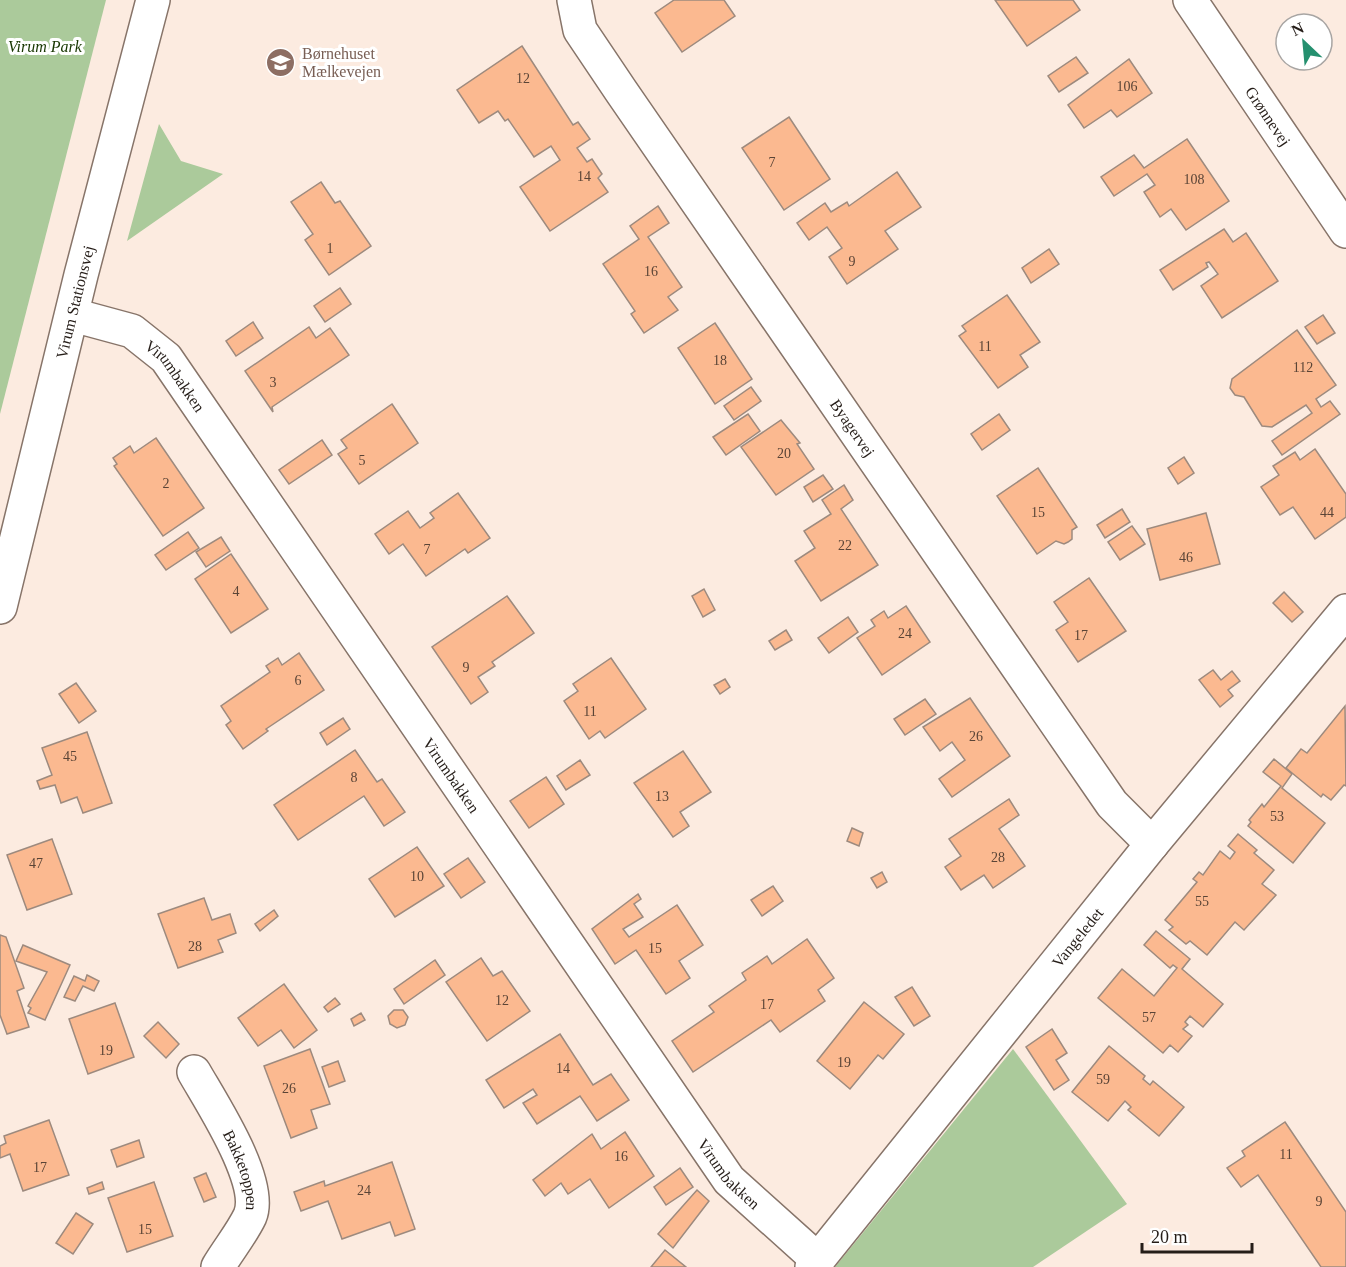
<svg xmlns="http://www.w3.org/2000/svg" width="1346" height="1267" viewBox="0 0 1346 1267" font-family="'Times New Roman',serif">
  <rect width="100%" height="100%" fill="#fcebe0"/>
  <g fill="#abca9b">
    <path d="M 0,0 L 106,0 L 0,414 Z"/>
    <path d="M 159,124 L 181,161 L 223,174 L 127,241 Z"/>
    <path d="M 1013,1049 L 1127,1204 L 1033,1267 L 835,1267 Z"/>
  </g>
  <g fill="#fbb990" stroke="#9d8a7e" stroke-width="1.5">
    <path d="M 674,0 L 724,0 L 735,16 L 682,52 L 655,13 Z"/>
    <path d="M 995,0 L 1073,0 L 1080,10 L 1027,46 Z"/>
    <path d="M 522,46 L 573,125 L 578,122 L 590,139 L 577,148 L 587,162 L 592,159 L 602,174 L 598,178 L 608,192 L 550,231 L 520,187 L 560,160 L 551,146 L 534,157 L 508,119 L 505,121 L 498,111 L 479,123 L 457,90 Z"/>
    <path d="M 1076,57 L 1088,73 L 1059,92 L 1048,76 Z"/>
    <path d="M 1129,59 L 1152,93 L 1117,117 L 1111,110 L 1084,128 L 1068,105 Z"/>
    <path d="M 789,117 L 830,179 L 784,210 L 742,148 Z"/>
    <path d="M 1187,139 L 1229,201 L 1186,230 L 1171,209 L 1160,217 L 1144,192 L 1155,185 L 1147,174 L 1114,196 L 1101,177 L 1134,155 L 1144,168 Z"/>
    <path d="M 897,172 L 921,207 L 885,231 L 898,249 L 847,284 L 829,257 L 842,248 L 827,227 L 809,240 L 797,223 L 825,203 L 831,212 L 847,202 L 849,206 Z"/>
    <path d="M 321,182 L 335,203 L 340,201 L 371,246 L 329,275 L 305,240 L 313,234 L 291,202 Z"/>
    <path d="M 658,206 L 669,223 L 648,237 L 682,287 L 668,297 L 678,310 L 644,333 L 631,314 L 635,311 L 603,264 L 639,239 L 630,226 Z"/>
    <path d="M 1224,229 L 1233,242 L 1246,233 L 1278,281 L 1222,318 L 1201,286 L 1218,274 L 1209,262 L 1206,263 L 1208,267 L 1173,290 L 1160,270 Z"/>
    <path d="M 1049,249 L 1059,264 L 1031,283 L 1022,268 Z"/>
    <path d="M 340,288 L 351,304 L 325,322 L 314,306 Z"/>
    <path d="M 1007,295 L 1040,342 L 1020,355 L 1028,367 L 998,388 L 959,336 L 966,331 L 962,326 Z"/>
    <path d="M 1323,315 L 1335,333 L 1317,344 L 1305,327 Z"/>
    <path d="M 253,322 L 263,338 L 236,356 L 226,341 Z"/>
    <path d="M 715,323 L 752,379 L 715,404 L 678,348 Z"/>
    <path d="M 309,327 L 316,338 L 330,328 L 349,355 L 272,407 L 273,412 L 245,371 Z"/>
    <path d="M 1297,330 L 1336,385 L 1316,399 L 1321,407 L 1330,401 L 1340,414 L 1282,455 L 1272,441 L 1312,413 L 1306,405 L 1272,427 L 1262,426 L 1244,397 L 1235,395 L 1230,388 L 1232,379 Z"/>
    <path d="M 751,387 L 761,401 L 734,420 L 724,406 Z"/>
    <path d="M 392,404 L 418,443 L 359,484 L 338,454 L 347,448 L 341,440 Z"/>
    <path d="M 748,414 L 760,431 L 726,455 L 713,437 Z"/>
    <path d="M 999,414 L 1010,430 L 982,450 L 971,434 Z"/>
    <path d="M 781,420 L 800,443 L 797,444 L 814,469 L 776,495 L 741,447 Z"/>
    <path d="M 156,438 L 204,508 L 163,536 L 114,466 L 117,464 L 113,458 L 130,446 L 134,453 Z"/>
    <path d="M 322,440 L 332,455 L 289,484 L 279,470 Z"/>
    <path d="M 1315,449 L 1346,494 L 1346,517 L 1315,539 L 1293,507 L 1280,515 L 1261,487 L 1279,475 L 1273,466 L 1295,452 L 1300,460 Z"/>
    <path d="M 1184,457 L 1194,473 L 1178,484 L 1168,468 Z"/>
    <path d="M 1038,468 L 1077,527 L 1072,530 L 1072,539 L 1068,542 L 1064,544 L 1056,541 L 1037,554 L 997,496 Z"/>
    <path d="M 823,475 L 833,489 L 813,502 L 804,487 Z"/>
    <path d="M 844,485 L 853,500 L 841,509 L 878,565 L 821,601 L 795,561 L 815,548 L 804,531 L 831,514 L 822,500 Z"/>
    <path d="M 458,493 L 490,538 L 468,553 L 465,549 L 426,576 L 403,544 L 389,554 L 375,534 L 408,511 L 420,528 L 434,518 L 430,513 Z"/>
    <path d="M 1122,509 L 1130,522 L 1105,538 L 1097,525 Z"/>
    <path d="M 1206,513 L 1220,564 L 1160,580 L 1147,529 Z"/>
    <path d="M 1132,526 L 1145,544 L 1120,560 L 1108,542 Z"/>
    <path d="M 188,532 L 199,548 L 166,570 L 155,555 Z"/>
    <path d="M 221,537 L 230,551 L 206,567 L 196,552 Z"/>
    <path d="M 231,554 L 268,609 L 231,633 L 195,579 Z"/>
    <path d="M 1089,578 L 1126,631 L 1078,662 L 1056,630 L 1068,622 L 1054,602 Z"/>
    <path d="M 704,589 L 715,610 L 703,617 L 692,596 Z"/>
    <path d="M 1284,592 L 1303,612 L 1292,622 L 1273,603 Z"/>
    <path d="M 507,596 L 534,633 L 492,662 L 495,666 L 478,677 L 488,692 L 471,704 L 432,647 Z"/>
    <path d="M 906,606 L 930,642 L 882,675 L 857,638 L 875,626 L 871,620 L 884,611 L 888,618 Z"/>
    <path d="M 848,617 L 858,632 L 829,653 L 818,638 Z"/>
    <path d="M 786,630 L 792,640 L 775,650 L 769,641 Z"/>
    <path d="M 299,653 L 324,690 L 266,729 L 268,731 L 243,749 L 226,725 L 231,721 L 221,706 L 270,672 L 266,666 L 278,658 L 282,665 Z"/>
    <path d="M 611,658 L 646,709 L 605,738 L 600,731 L 589,739 L 564,701 L 578,691 L 573,684 Z"/>
    <path d="M 1213,670 L 1221,680 L 1232,671 L 1240,681 L 1228,690 L 1233,696 L 1220,707 L 1199,680 Z"/>
    <path d="M 725,679 L 730,687 L 720,694 L 714,685 Z"/>
    <path d="M 76,683 L 96,711 L 79,723 L 59,694 Z"/>
    <path d="M 970,698 L 1010,756 L 952,797 L 939,779 L 965,760 L 952,742 L 940,751 L 923,727 Z"/>
    <path d="M 925,699 L 936,714 L 905,735 L 894,719 Z"/>
    <path d="M 1345,706 L 1346,786 L 1344,785 L 1331,800 L 1323,794 L 1321,797 L 1286,768 L 1301,749 L 1307,753 Z"/>
    <path d="M 343,718 L 350,729 L 327,745 L 320,733 Z"/>
    <path d="M 87,732 L 112,803 L 83,813 L 77,797 L 61,803 L 55,785 L 40,789 L 37,781 L 52,775 L 42,748 Z"/>
    <path d="M 355,750 L 377,782 L 382,779 L 405,812 L 384,826 L 364,796 L 298,840 L 274,805 Z"/>
    <path d="M 683,751 L 711,792 L 680,812 L 689,826 L 673,837 L 634,783 Z"/>
    <path d="M 1274,759 L 1292,774 L 1282,788 L 1325,823 L 1293,863 L 1248,826 L 1251,822 L 1249,820 L 1262,804 L 1264,807 L 1281,786 L 1263,772 Z"/>
    <path d="M 580,760 L 590,775 L 566,790 L 557,776 Z"/>
    <path d="M 546,777 L 564,804 L 529,828 L 510,801 Z"/>
    <path d="M 1009,799 L 1019,815 L 999,829 L 1025,866 L 993,888 L 984,875 L 961,890 L 945,867 L 961,856 L 949,839 Z"/>
    <path d="M 852,828 L 863,833 L 859,846 L 847,841 Z"/>
    <path d="M 1238,834 L 1257,850 L 1254,853 L 1274,870 L 1262,884 L 1276,895 L 1244,930 L 1235,922 L 1207,955 L 1190,941 L 1186,944 L 1169,930 L 1173,927 L 1165,920 L 1197,882 L 1193,879 L 1199,872 L 1203,875 L 1220,851 L 1230,859 L 1235,852 L 1228,846 Z"/>
    <path d="M 52,839 L 72,894 L 27,910 L 7,855 Z"/>
    <path d="M 417,847 L 444,886 L 395,917 L 369,879 Z"/>
    <path d="M 468,858 L 485,882 L 461,898 L 444,874 Z"/>
    <path d="M 882,872 L 887,882 L 877,888 L 871,878 Z"/>
    <path d="M 773,886 L 783,901 L 762,916 L 751,900 Z"/>
    <path d="M 638,894 L 641,899 L 634,904 L 643,917 L 623,929 L 629,937 L 677,905 L 703,945 L 679,961 L 690,978 L 666,994 L 636,950 L 615,964 L 592,929 Z"/>
    <path d="M 204,898 L 212,920 L 230,914 L 236,933 L 218,940 L 223,952 L 178,968 L 158,914 Z"/>
    <path d="M 274,910 L 278,916 L 260,931 L 255,924 Z"/>
    <path d="M 1156,931 L 1190,959 L 1182,969 L 1223,1004 L 1203,1027 L 1190,1016 L 1185,1022 L 1188,1025 L 1183,1029 L 1192,1036 L 1178,1052 L 1170,1045 L 1163,1053 L 1098,998 L 1122,969 L 1154,996 L 1177,968 L 1173,965 L 1170,968 L 1144,945 Z"/>
    <path d="M 0,935 L 6,937 L 24,988 L 17,991 L 29,1027 L 7,1034 L 0,1015 Z"/>
    <path d="M 807,939 L 834,978 L 818,990 L 825,1001 L 780,1032 L 771,1020 L 693,1072 L 672,1041 L 714,1012 L 709,1006 L 746,980 L 742,973 L 767,956 L 772,964 Z"/>
    <path d="M 23,945 L 70,965 L 45,1020 L 28,1013 L 31,1008 L 28,1006 L 47,972 L 16,961 Z"/>
    <path d="M 481,958 L 493,976 L 502,971 L 530,1011 L 487,1041 L 446,982 Z"/>
    <path d="M 435,960 L 445,975 L 404,1004 L 394,989 Z"/>
    <path d="M 87,975 L 99,981 L 94,991 L 83,986 L 75,1001 L 64,997 L 74,976 L 85,981 Z"/>
    <path d="M 284,984 L 317,1030 L 294,1048 L 281,1030 L 258,1046 L 238,1018 Z"/>
    <path d="M 912,987 L 930,1016 L 914,1026 L 895,997 Z"/>
    <path d="M 335,998 L 340,1004 L 328,1012 L 324,1007 Z"/>
    <path d="M 864,1002 L 904,1034 L 883,1059 L 878,1055 L 850,1089 L 817,1061 Z"/>
    <path d="M 115,1003 L 134,1057 L 88,1074 L 69,1019 Z"/>
    <path d="M 394,1010 L 403,1010 L 408,1017 L 405,1025 L 397,1028 L 390,1024 L 388,1016 Z"/>
    <path d="M 361,1013 L 365,1020 L 354,1026 L 351,1019 Z"/>
    <path d="M 158,1022 L 179,1044 L 166,1058 L 144,1036 Z"/>
    <path d="M 1052,1029 L 1067,1053 L 1056,1060 L 1069,1080 L 1054,1090 L 1026,1047 Z"/>
    <path d="M 560,1034 L 593,1085 L 611,1074 L 629,1100 L 597,1121 L 580,1096 L 537,1124 L 523,1103 L 537,1095 L 533,1089 L 504,1108 L 486,1080 Z"/>
    <path d="M 1109,1046 L 1145,1076 L 1143,1079 L 1150,1085 L 1153,1081 L 1184,1107 L 1159,1136 L 1128,1110 L 1131,1107 L 1125,1101 L 1108,1121 L 1072,1092 Z"/>
    <path d="M 310,1049 L 330,1104 L 311,1110 L 317,1128 L 291,1138 L 264,1066 Z"/>
    <path d="M 338,1061 L 345,1081 L 329,1087 L 322,1067 Z"/>
    <path d="M 49,1120 L 69,1175 L 23,1191 L 10,1154 L 0,1158 L 0,1146 L 6,1143 L 4,1136 Z"/>
    <path d="M 1285,1122 L 1346,1212 L 1346,1267 L 1321,1267 L 1258,1175 L 1241,1187 L 1227,1168 L 1245,1156 L 1242,1151 Z"/>
    <path d="M 625,1132 L 654,1176 L 609,1208 L 590,1179 L 568,1194 L 561,1183 L 545,1196 L 533,1180 L 592,1134 L 601,1149 Z"/>
    <path d="M 139,1140 L 144,1157 L 117,1167 L 111,1150 Z"/>
    <path d="M 392,1162 L 415,1229 L 395,1236 L 390,1222 L 342,1239 L 328,1201 L 301,1211 L 294,1192 L 324,1181 L 325,1186 Z"/>
    <path d="M 680,1168 L 693,1187 L 666,1205 L 654,1187 Z"/>
    <path d="M 206,1173 L 216,1197 L 204,1202 L 194,1178 Z"/>
    <path d="M 102,1182 L 104,1189 L 89,1194 L 87,1188 Z"/>
    <path d="M 154,1182 L 173,1236 L 127,1252 L 108,1198 Z"/>
    <path d="M 697,1190 L 709,1201 L 673,1248 L 658,1234 Z"/>
    <path d="M 76,1213 L 93,1224 L 73,1254 L 56,1243 Z"/>
    <path d="M 665,1250 L 686,1267 L 651,1267 Z"/>
  </g>
  <g fill="none" stroke-linecap="round" stroke-linejoin="round">
    <defs>
      <g id="minor">
        <path id="s1" d="M 574,0 L 580,30 L 621,91 L 1112,804 L 1152,844"/>
        <path id="s2" d="M 73,315 L 132,331 L 166,358 L 729,1180 L 818,1260"/>
        <path id="s3" d="M 194,1072 C 211,1102 264,1182 250,1216 C 242,1233 228,1250 218,1267"/>
        <path id="s4" d="M 812,1267 L 1152,844 L 1346,611"/>
      </g>
      <g id="tertiary">
        <path id="s5" d="M 1190,0 L 1346,231"/>
        <path id="s6" d="M 0,607 L 81,275 L 153,0"/>
      </g>
    </defs>
    <use href="#minor" stroke="#877469" stroke-width="36"/>
    <use href="#tertiary" stroke="#877469" stroke-width="36"/>
    <use href="#minor" stroke="#fff" stroke-width="33"/>
    <use href="#tertiary" stroke="#fff" stroke-width="33"/>
  </g>
  <defs>
    <symbol id="school-disc" viewBox="-11 -11 22 22"><circle r="9.5" fill="#8d6e63" stroke="#fff"/><path d="M0-5L7-2L0 1L-7-2ZM-4 1L0 2.5L4 1V4Q0 6-4 4Z" fill="#fff"/></symbol>
  </defs>
  <g fill-rule="evenodd">
    <use href="#school-disc" x="264" y="46" width="33" height="33"/>
  </g>
  <g text-anchor="middle" stroke-width="6" stroke-linejoin="round" paint-order="stroke">
    <g font-size="14" fill="#5a4436">
      <text x="523" y="83">12</text>
      <text x="1127" y="91">106</text>
      <text x="772" y="167">7</text>
      <text x="584" y="181">14</text>
      <text x="1194" y="184">108</text>
      <text x="330" y="253">1</text>
      <text x="852" y="266">9</text>
      <text x="651" y="276">16</text>
      <text x="985" y="351">11</text>
      <text x="720" y="365">18</text>
      <text x="1303" y="372">112</text>
      <text x="273" y="387">3</text>
      <text x="784" y="458">20</text>
      <text x="362" y="465">5</text>
      <text x="166" y="488">2</text>
      <text x="1038" y="517">15</text>
      <text x="1327" y="517">44</text>
      <text x="845" y="550">22</text>
      <text x="427" y="554">7</text>
      <text x="1186" y="562">46</text>
      <text x="236" y="596">4</text>
      <text x="905" y="638">24</text>
      <text x="1081" y="640">17</text>
      <text x="466" y="672">9</text>
      <text x="298" y="685">6</text>
      <text x="590" y="716">11</text>
      <text x="976" y="741">26</text>
      <text x="70" y="761">45</text>
      <text x="354" y="782">8</text>
      <text x="662" y="801">13</text>
      <text x="1277" y="821">53</text>
      <text x="998" y="862">28</text>
      <text x="36" y="868">47</text>
      <text x="417" y="881">10</text>
      <text x="1202" y="906">55</text>
      <text x="195" y="951">28</text>
      <text x="655" y="953">15</text>
      <text x="502" y="1005">12</text>
      <text x="767" y="1009">17</text>
      <text x="1149" y="1022">57</text>
      <text x="106" y="1055">19</text>
      <text x="844" y="1067">19</text>
      <text x="563" y="1073">14</text>
      <text x="1103" y="1084">59</text>
      <text x="289" y="1093">26</text>
      <text x="1286" y="1159">11</text>
      <text x="621" y="1161">16</text>
      <text x="40" y="1172">17</text>
      <text x="364" y="1195">24</text>
      <text x="1319" y="1206">9</text>
      <text x="145" y="1234">15</text>
    </g>
    <g font-size="16" font-style="italic" fill="#173600" stroke="#fff">
      <text x="45" y="52">Virum Park</text>
    </g>
    <g font-size="16" fill="#785e54" stroke="#fff" text-anchor="start">
      <text x="302" y="59">Børnehuset<tspan x="302" dy="18">Mælkevejen</tspan></text>
    </g>
    <g font-size="16" fill="#251d18" stroke="#fff">
      <text dy="6" stroke="none"><textPath href="#s5" startOffset="140">Grønnevej</textPath></text>
      <text dy="6" stroke="none"><textPath href="#s6" startOffset="314">Virum Stationsvej</textPath></text>
      <text dy="6" stroke="none"><textPath href="#s2" startOffset="124">Virumbakken</textPath></text>
      <text dy="6" stroke="none"><textPath href="#s1" startOffset="513">Byagervej</textPath></text>
      <text dy="6" stroke="none"><textPath href="#s2" startOffset="610">Virumbakken</textPath></text>
      <text dy="6" stroke="none"><textPath href="#s4" startOffset="423">Vangeledet</textPath></text>
      <text dy="6" stroke="none"><textPath href="#s3" startOffset="110">Bakketoppen</textPath></text>
      <text dy="6" stroke="none"><textPath href="#s2" startOffset="1096">Virumbakken</textPath></text>
    </g>
  </g>
  <g transform="translate(1304 42) rotate(334)"><circle r="28" fill="#ffffff" stroke="#a8a5a3" stroke-width="1.5"/>
  <path d="M0-4.5L10 22L0 15L-10 22Z" fill="#25906f"/>
  <text y="-9" font-size="16" font-weight="bold" text-anchor="middle" fill="#251d18">N</text>
  </g>
  <path d="M1142 1243v9h110v-9" fill="none" stroke="#251d18" stroke-width="3"/>
  <text x="1151" y="1243" font-size="18" fill="#251d18" stroke="#ffffff" stroke-width="4.5" paint-order="stroke">20 m</text>
</svg>
